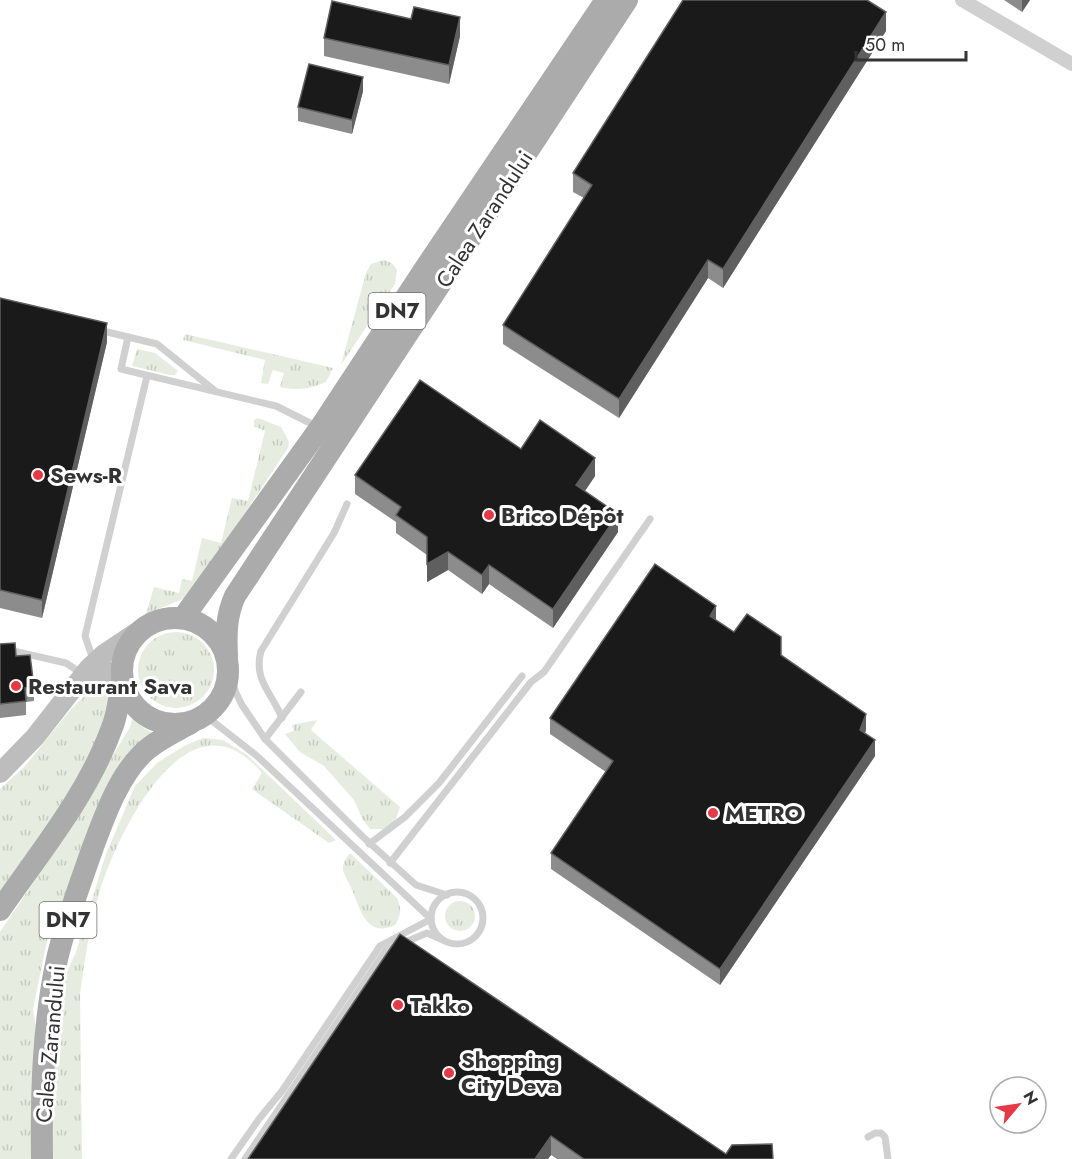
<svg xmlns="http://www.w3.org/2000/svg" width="1072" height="1159" viewBox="0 0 1072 1159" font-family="Jost,sans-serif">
  <defs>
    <pattern id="grass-tufts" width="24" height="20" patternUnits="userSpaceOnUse" patternTransform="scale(1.5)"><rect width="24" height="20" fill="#e6ecdf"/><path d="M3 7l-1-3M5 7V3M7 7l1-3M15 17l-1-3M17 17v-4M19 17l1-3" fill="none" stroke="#c6cbc0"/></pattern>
  </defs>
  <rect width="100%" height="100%" fill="#fff"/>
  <g fill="url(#grass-tufts)">
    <path d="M 384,260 L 392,263 L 397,270 L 395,284 L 341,365 L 366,273 L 371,264 Z"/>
    <path d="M 185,334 L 333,368 L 326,382 C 310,389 297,391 280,387 L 284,373 L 273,370 L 268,384 L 261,383 L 265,360 L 183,340 Z"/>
    <path d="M 137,349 L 155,353 L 178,371 L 175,375 L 170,375 L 132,366 Z"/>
    <path d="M 258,418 L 281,427 L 289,442 L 288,448 L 190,596 L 146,614 L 154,587 L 179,593 L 182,579 L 192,581 L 202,538 L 221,543 L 232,498 L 248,501 L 265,431 L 254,426 L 254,420 Z"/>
    <circle cx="176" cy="670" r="38"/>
    <path d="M 104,685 L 112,689 L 111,726 L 0,902 L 0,789 L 25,766 L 72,708 L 91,690 Z"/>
    <path d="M 133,716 L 145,729 L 159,736 L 146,742 L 58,929 L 48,936 L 33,1009 L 38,1040 L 34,1159 L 0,1159 L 0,932 L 47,862 L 118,747 L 130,727 Z"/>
    <path d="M 317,720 L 311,730 L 400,807 L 395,822 L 388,829 L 370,829 L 363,820 L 354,800 L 324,766 L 300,752 L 285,734 L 294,731 L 292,725 Z"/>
    <path d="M 203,738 L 223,740 L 247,755 L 336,840 L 329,843 L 252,789 L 262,773 C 189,686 120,829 101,887 C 91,918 84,963 80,995 L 82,1159 L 46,1159 L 54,1001 L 76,952 L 106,854 L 135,786 L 157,763 L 184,746 Z"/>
    <path d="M 350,853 L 397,898 C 402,908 401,916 395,925 C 367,938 361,911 352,890 C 350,884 344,876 343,869 C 343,862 346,858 350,853 Z"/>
    <circle cx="460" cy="916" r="15"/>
  </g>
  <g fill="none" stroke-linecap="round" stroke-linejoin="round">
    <g stroke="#d0d0d0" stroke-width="7">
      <path d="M 99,330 L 157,344 L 214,390"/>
      <path d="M 128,337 L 121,369 L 276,406 L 318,427"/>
      <path d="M 0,648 L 66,663 L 81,673"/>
      <path d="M 94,662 L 85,636 L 147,376"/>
      <path d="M 229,672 L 236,693 L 242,705 L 265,739 L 362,836 L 416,885 L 447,895"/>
      <path d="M 206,716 L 257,756 L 431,919 L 380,946 L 282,1091 L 259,1119 L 231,1159"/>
      <path d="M 282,718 C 272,693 253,680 261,651 L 334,533 L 347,504"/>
      <path d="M 265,739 L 301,692"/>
      <path d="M 369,844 L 405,817 L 439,783 L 522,676"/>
      <path d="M 390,863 L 531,682 L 544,672 L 650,519"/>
      <circle cx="457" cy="918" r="26"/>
      <path d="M 868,1137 L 875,1133 L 881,1133 L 885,1137 L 888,1159"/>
      <path d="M 245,1159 L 386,950 L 427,933 L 443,940"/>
    </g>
    <path stroke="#d0d0d0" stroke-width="14" d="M 962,0 L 1072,64"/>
    <g stroke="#bdbdbd" stroke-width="20">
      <path d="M 82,686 L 94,677 L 121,669"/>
      <path d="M 0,773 L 35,737 L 89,668 L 104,654 L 140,630"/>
    </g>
    <g stroke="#ababab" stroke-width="22">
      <circle cx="175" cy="671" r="53"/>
      <path d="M 183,618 L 320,428 L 426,267 L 606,0"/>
      <path d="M 227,656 C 226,634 226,616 235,596 L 627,0"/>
      <path d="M 0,910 C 41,851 89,793 113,725 C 118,711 120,695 122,680"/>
      <path d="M 42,1159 C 41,1093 43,1025 57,959 C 66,921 80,884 93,847 C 105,815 118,778 142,754 C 155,741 175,732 191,723"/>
    </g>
  </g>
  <g fill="#8c8c8c">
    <path d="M 1004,0 L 1030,0 L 1022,12 Z"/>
    <path d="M 886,31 L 723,288 L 708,278 L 619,418 L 503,344 L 503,325 L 584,198 L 573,192 L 573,173 Z"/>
    <path d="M 460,36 L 449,84 L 324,56 L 324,38 Z"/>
    <path d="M 363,91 L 352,134 L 298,121 L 298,107 Z"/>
    <path d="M 0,298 L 107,342 L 42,618 L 0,608 Z"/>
    <path d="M 521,449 L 595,476 L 585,491 L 618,532 L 553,628 L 489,584 L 482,594 L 448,570 L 427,582 L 427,555 L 396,533 L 396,522 L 355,494 L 355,475 Z"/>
    <path d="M 716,620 L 734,632 L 781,655 L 866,730 L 865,733 L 875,756 L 720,985 L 551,869 L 551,853 L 606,772 L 550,734 L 550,718 Z"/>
    <path d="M 0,644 L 16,656 L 34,687 L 34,701 L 26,702 L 26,715 L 0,718 Z"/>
    <path d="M 400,934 L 726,1154 L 773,1159 L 557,1159 L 551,1155 L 548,1159 L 248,1159 Z"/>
  </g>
  <g fill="#5f5f5f">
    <path d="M 1022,0 L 1030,0 L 1022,12 Z"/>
    <path d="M 886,12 L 886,31 L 723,288 L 723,269 Z"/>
    <path d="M 460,17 L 460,36 L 449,84 L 449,65 Z"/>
    <path d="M 363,77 L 363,91 L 352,134 L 352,120 Z"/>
    <path d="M 708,260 L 708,278 L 619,418 L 619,399 Z"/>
    <path d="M 107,323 L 107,342 L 42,618 L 42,600 Z"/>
    <path d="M 595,458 L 595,476 L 576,504 L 576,485 Z"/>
    <path d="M 618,514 L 618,532 L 553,628 L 553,609 Z"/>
    <path d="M 448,552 L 448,570 L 427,582 L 427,564 Z"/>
    <path d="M 489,565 L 489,584 L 482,594 L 482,575 Z"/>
    <path d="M 716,606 L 716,622 L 710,616 Z"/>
    <path d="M 866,714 L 866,730 L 860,746 L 860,730 Z"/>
    <path d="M 875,740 L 875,756 L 720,985 L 720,969 Z"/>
    <path d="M 551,1136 L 551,1155 L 548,1159 L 535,1159 Z"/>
  </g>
  <g fill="#1a1a1a" stroke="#5f5f5f" stroke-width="1.5">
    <path d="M 683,0 L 867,0 L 886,12 L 723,269 L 708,260 L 619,399 L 503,325 L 592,185 L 573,173 Z"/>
    <path d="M 332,1 L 411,19 L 414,7 L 460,17 L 449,65 L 324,38 Z"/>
    <path d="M 309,64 L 363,77 L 352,120 L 298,107 Z"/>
    <path d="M 0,298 L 107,323 L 42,600 L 0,590 Z"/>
    <path d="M 420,380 L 521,449 L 540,420 L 595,458 L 576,485 L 618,514 L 553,609 L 489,565 L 482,575 L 448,552 L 427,564 L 427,537 L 396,515 L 401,507 L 355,475 Z"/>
    <path d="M 655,564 L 716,606 L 710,616 L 734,632 L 747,614 L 781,637 L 781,655 L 866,714 L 860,730 L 875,740 L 720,969 L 551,853 L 613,761 L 550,718 Z"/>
    <path d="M 15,643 L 16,656 L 30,655 L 34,687 L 25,688 L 26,701 L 0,704 L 0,644 Z"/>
    <path d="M 400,934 L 726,1154 L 732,1145 L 772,1144 L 773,1159 L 584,1159 L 551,1136 L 535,1159 L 248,1159 Z"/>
  </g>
  <g fill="#e63946" stroke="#fff" stroke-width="2">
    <circle cx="38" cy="475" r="6"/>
    <circle cx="489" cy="515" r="6"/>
    <circle cx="16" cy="686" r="6"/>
    <circle cx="713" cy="813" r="6"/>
    <circle cx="398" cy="1005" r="6"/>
    <circle cx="449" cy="1073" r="6"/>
  </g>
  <g text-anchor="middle" stroke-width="6" stroke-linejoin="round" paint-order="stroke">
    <g fill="#fff" stroke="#707070" stroke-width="1.5">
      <rect x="368.5" y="293" width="57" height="36" rx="4.5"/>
      <rect x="39.5" y="902" width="57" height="36" rx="4.5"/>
    </g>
    <g font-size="21" font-weight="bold" fill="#333">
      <text x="397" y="318">DN7</text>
      <text x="68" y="927">DN7</text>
    </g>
    <g font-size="22" fill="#333" stroke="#fff">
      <text transform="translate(484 219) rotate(-57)" y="8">Calea Zarandului</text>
      <text transform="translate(50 1044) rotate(-85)" y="8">Calea Zarandului</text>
    </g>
    <g font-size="22" font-weight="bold" fill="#333" stroke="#fff" text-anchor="start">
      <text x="50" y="483">Sews-R</text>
      <text x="501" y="523">Brico Dépôt</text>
      <text x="28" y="694">Restaurant Sava</text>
      <text x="725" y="821">METRO</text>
      <text x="410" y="1013">Takko</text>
      <text x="461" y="1068">Shopping<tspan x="461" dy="25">City Deva</tspan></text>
    </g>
  </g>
  <g transform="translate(1018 1105) rotate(61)"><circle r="28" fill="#ffffff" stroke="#adadad" stroke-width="1.5"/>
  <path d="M0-4.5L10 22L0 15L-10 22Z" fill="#e63946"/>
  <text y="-9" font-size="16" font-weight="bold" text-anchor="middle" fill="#333333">N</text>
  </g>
  <path d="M856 51v9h110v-9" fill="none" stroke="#333333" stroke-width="3"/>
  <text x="865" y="51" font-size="18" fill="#333333" stroke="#ffffff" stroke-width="4.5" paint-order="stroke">50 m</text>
</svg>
